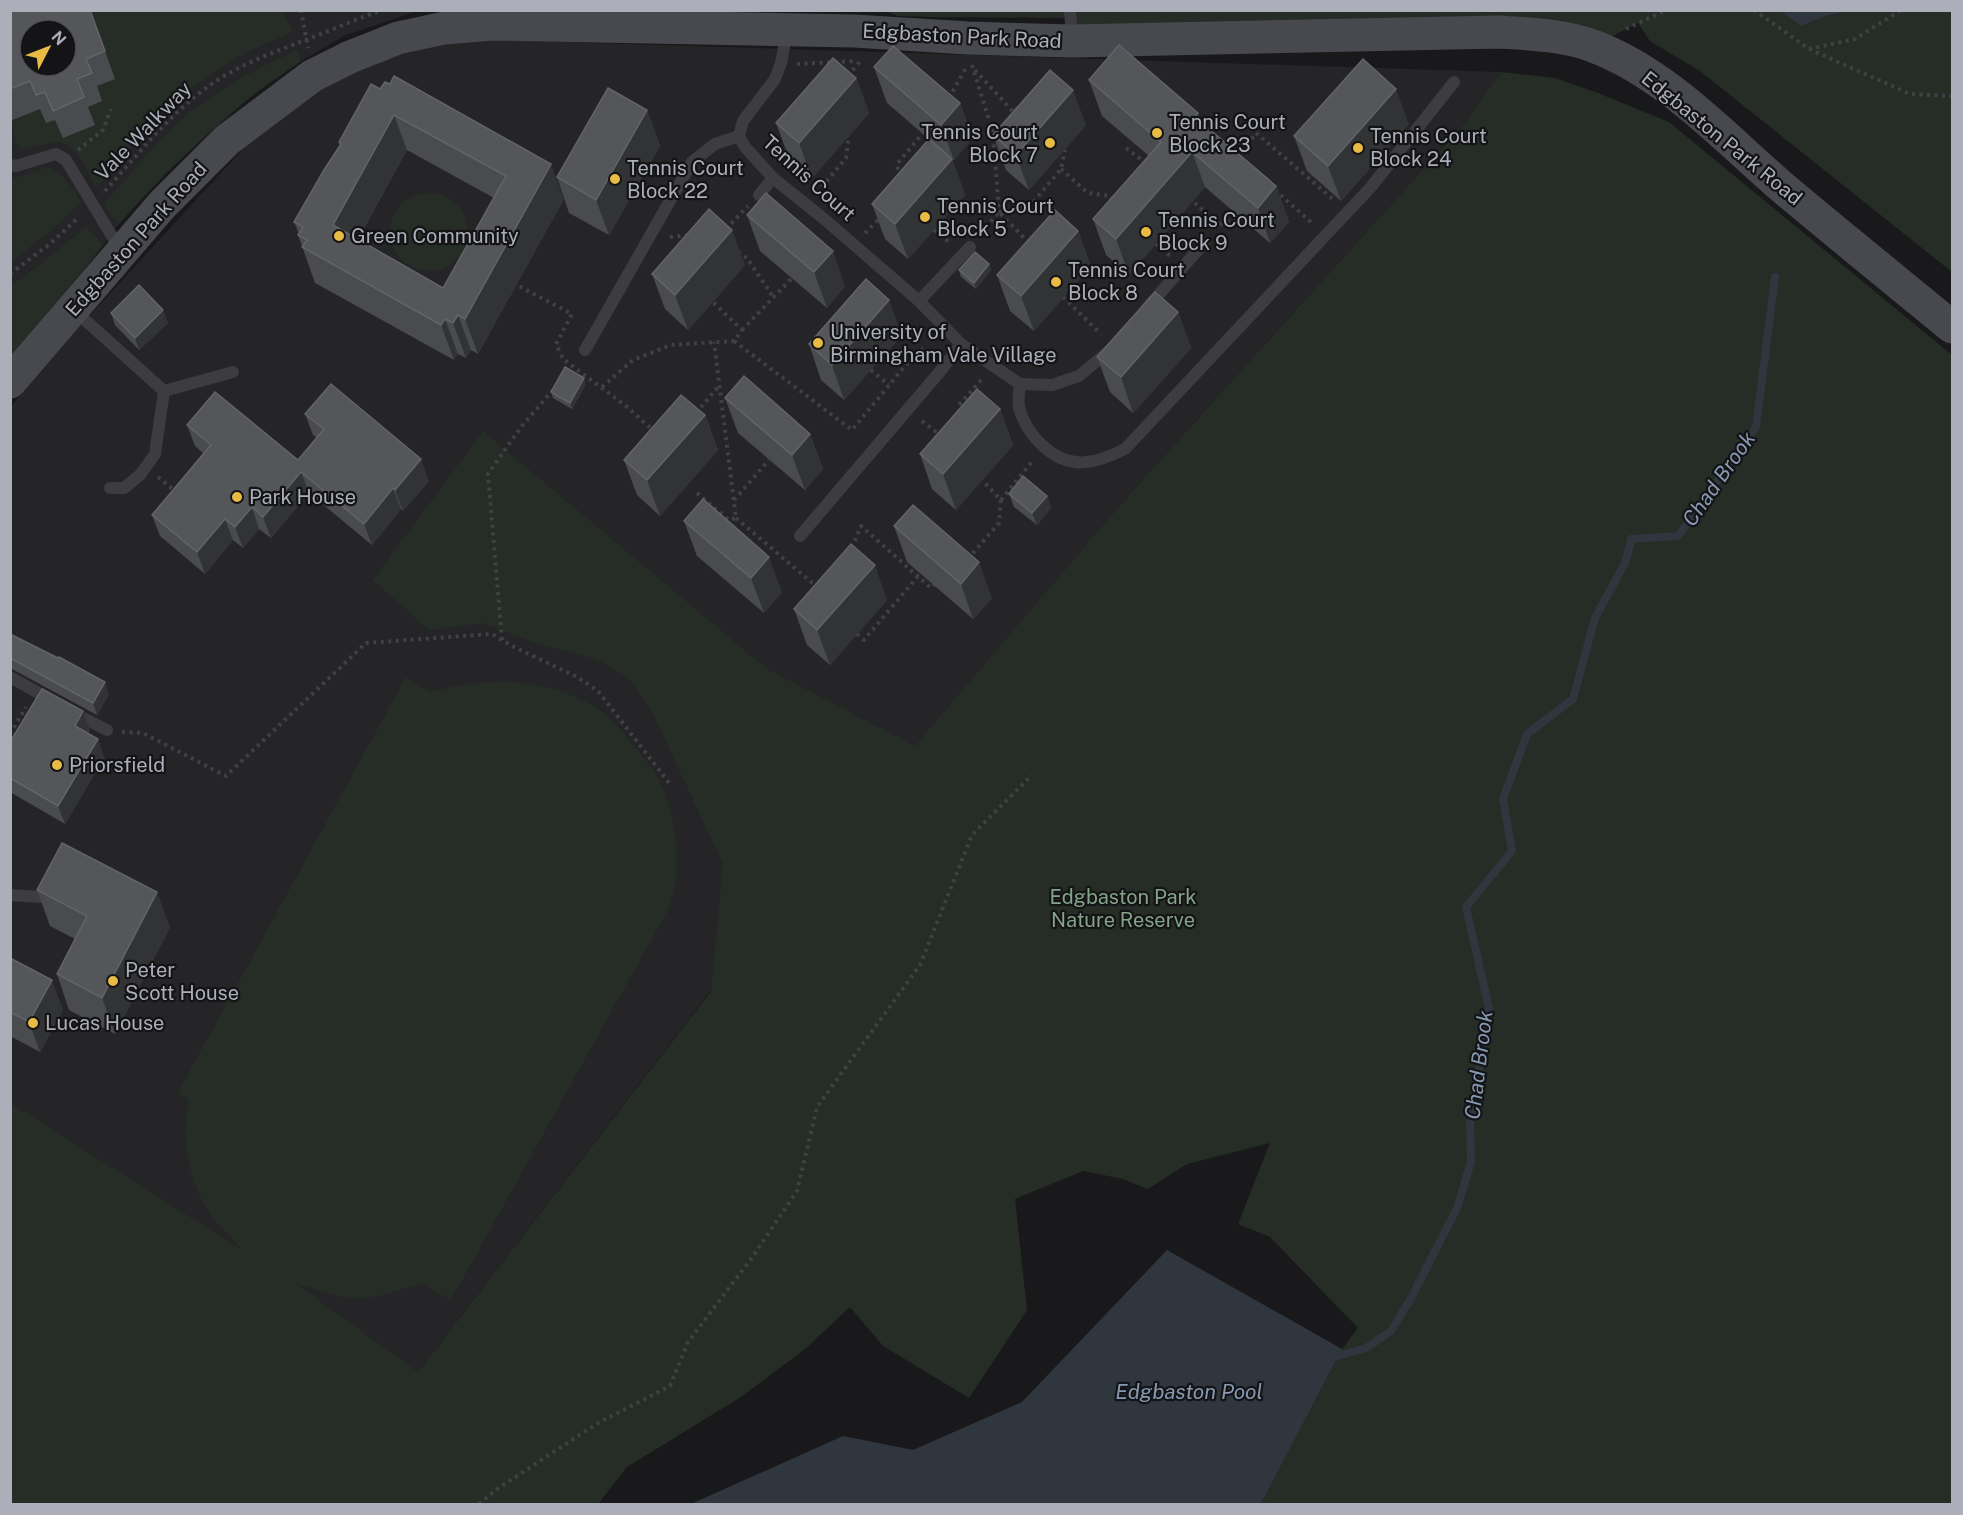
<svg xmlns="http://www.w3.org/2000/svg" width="1963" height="1515" viewBox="0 0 1963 1515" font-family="'Public Sans',sans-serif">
  <rect width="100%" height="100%" fill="#19191b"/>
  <g fill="#252528" fill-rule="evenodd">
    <path d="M 11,11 L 417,11 L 344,36 L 301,61 L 252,95 L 162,176 L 119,224 L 86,268 L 11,359 ZM 30,30 L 66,30 L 66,66 L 30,66 Z"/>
    <path d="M 504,40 L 1501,72 L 1462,126 L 1127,497 L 711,990 L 418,1372 L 11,1504 L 10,408 L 44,365 L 253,138 L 331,80 L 399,55 L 445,43 Z"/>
  </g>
  <g fill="#252d26" fill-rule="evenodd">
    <path d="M 1780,10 L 1801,26 L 1826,16 L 1851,11 L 1952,11 L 1952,272 L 1700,71 L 1650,41 L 1638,23 L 1593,46 L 1072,41 L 1067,18 L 932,17 L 898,16 L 885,11 Z"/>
    <path d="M 10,11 L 282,11 L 293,32 C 240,53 199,78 157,118 C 136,140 116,165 96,188 C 88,173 77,143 57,142 C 47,142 34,147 24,150 L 18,146 L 11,127 ZM 30,30 L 66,30 L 66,66 L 30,66 Z"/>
    <path d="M 297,50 L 301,61 C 285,73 268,83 252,96 C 203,134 160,178 119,224 L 103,205 C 134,171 163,132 200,105 C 230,82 263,66 297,50 Z"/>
    <path d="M 1501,72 L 1555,78 L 1598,93 L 1669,122 L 1952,355 L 1952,1504 L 1261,1504 L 1342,1349 L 1358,1328 L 1270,1237 L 1238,1224 L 1270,1143 L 1187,1164 L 1148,1189 L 1123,1179 L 1083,1171 L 1015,1199 L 1027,1310 L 969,1398 L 883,1346 L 850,1307 L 805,1349 L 741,1397 L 627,1467 L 598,1504 L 11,1504 L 10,1103 L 242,1250 C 233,1239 223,1230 214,1219 C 188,1184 181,1141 189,1099 L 177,1094 L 406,677 L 430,692 C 485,677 545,676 595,707 C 610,716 622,732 634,746 C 641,755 650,764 656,775 C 673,801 679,846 676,877 C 675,887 671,898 669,908 L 451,1300 L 420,1283 C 395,1292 367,1302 341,1297 C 326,1294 309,1286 296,1284 L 418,1372 L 711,991 L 723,864 L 652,712 L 628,677 L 596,659 L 536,643 L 482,623 L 429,630 L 373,580 L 483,431 L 767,669 L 915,746 L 1127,497 L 1462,126 Z"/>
    <path d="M 48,167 C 65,175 72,187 81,202 L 49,232 L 11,262 L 11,177 L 15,178 Z"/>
    <circle cx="429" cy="232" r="39"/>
    <path d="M 86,227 L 103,245 L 11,359 L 10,285 L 23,278 Z"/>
  </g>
  <g fill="#2f363e">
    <path d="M 1780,11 L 1780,10 L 1851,11 L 1826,16 L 1801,26 Z"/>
    <path d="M 1167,1250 L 1342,1349 L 1261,1504 L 691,1504 L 843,1436 L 913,1450 L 1022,1402 Z"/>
  </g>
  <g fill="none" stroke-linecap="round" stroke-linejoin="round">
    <path stroke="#2f363e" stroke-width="8" d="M 1330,1358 L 1366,1348 L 1391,1331 L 1410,1300 L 1457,1208 L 1471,1162 L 1470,1124 L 1489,1008 L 1466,907 L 1512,851 L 1503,799 L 1527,734 L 1573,699 L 1595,618 L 1626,561 L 1631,539 L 1678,536 L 1756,427 L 1775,277"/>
    <g stroke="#404146" stroke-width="4" stroke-dasharray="3 4.5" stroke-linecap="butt">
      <path d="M 301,10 L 308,48"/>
      <path d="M 1754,10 L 1809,49 L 1910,94 L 1952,96"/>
      <path d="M 1626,29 L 1666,10"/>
      <path d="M 1809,49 L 1855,39 L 1901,10"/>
      <path d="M 797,64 L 855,61"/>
      <path d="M 972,65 L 993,133 L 999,212 L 1030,206 L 1061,169 L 1065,150"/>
      <path d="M 975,70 L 1016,115"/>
      <path d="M 848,76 L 861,60"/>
      <path d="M 949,98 L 967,66"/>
      <path d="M 1126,148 L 1146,163"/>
      <path d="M 78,150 L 103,130 L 111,109"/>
      <path d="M 777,157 L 788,145"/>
      <path d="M 1238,157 L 1256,133 L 1334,200"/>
      <path d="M 1061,169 L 1088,193 L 1110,196 L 1116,201"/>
      <path d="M 899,177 L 897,164 L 923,133"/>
      <path d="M 1275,190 L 1312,223"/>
      <path d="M 105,191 C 140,152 173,110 216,81 C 242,64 272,53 300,42 C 327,32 354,20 382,10"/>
      <path d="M 817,193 L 846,158 L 849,136"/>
      <path d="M 1189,198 L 1220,225"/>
      <path d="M 1220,225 L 1238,216"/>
      <path d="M 726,229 L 748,206"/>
      <path d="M 934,230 L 950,243"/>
      <path d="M 865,233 L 881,217"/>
      <path d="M 981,233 L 999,212 L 1031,245"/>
      <path d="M 670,237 L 689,235"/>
      <path d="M 1156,244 L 1171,257"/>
      <path d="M 738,252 L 747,258 L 773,297"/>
      <path d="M 10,274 L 51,243 L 79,217"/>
      <path d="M 513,283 L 572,314 L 556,344 L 563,359 L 626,406 L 655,432"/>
      <path d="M 1063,297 L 1101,334"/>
      <path d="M 742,330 L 792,278"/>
      <path d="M 734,341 L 852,430 L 920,348 L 931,358"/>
      <path d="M 871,370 L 889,385"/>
      <path d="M 602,387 L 633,360 L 671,345 L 734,341 L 742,330 L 713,302"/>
      <path d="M 960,412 L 959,405 L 983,378"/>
      <path d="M 696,413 L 718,387"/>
      <path d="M 922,421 L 942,436"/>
      <path d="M 158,477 L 175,491"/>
      <path d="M 697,493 L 729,520 L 736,518 L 714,342"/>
      <path d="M 734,500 L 769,460"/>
      <path d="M 1001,500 L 1034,459"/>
      <path d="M 736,518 L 817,587"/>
      <path d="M 852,548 L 861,526 L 931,588 L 934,585"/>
      <path d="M 968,559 L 999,523 L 1001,500 L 982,480"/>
      <path d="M 857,634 L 864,640 L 918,576"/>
      <path d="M 502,640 L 488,474 L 521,427 L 553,390"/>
      <path d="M 122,732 L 143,733 L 226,776 L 366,643 L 492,634 L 512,646 L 577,677 L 598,691 L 670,784"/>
      <path d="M 10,734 L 26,707"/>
      <path d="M 479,1504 L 497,1489 L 598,1423 L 670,1386 L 688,1342 L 751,1259 L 797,1191 L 817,1107 L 920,965 L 972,835 L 1032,775"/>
    </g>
    <g stroke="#3c3c41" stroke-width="12">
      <path d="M 1070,10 L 1072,39"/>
      <path d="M 787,32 L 781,63 L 775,79 L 743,121 L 739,136 L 745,147 L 773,178 L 823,218 L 919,301 L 961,344 L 1020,384 L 1052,385 L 1079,376 L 1110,350"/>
      <path d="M 10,165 L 16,166 L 56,154 L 66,160 L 121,251"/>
      <path d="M 759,195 L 773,178"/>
      <path d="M 919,301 L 970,247"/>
      <path d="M 1147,308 L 1204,243"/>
      <path d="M 74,310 L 164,391 L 155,454 L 140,475 L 124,488 L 110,488"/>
      <path d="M 585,350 L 692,162 L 715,144 L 739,136"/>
      <path d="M 1020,384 C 1019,391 1018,400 1019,407 C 1026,435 1055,466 1086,462 C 1100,461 1113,455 1125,449 L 1371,187 L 1454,82"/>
      <path d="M 164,391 L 233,372"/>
      <path d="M 800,536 L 943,368 L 961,344"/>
      <path d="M 10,677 L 53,701"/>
      <path d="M 73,713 L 107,730"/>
      <path d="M 10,895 L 41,897"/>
    </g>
    <path stroke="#48494f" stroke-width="33" d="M 10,382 L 162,205 L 227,140 L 312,76 L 350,57 L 398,38 L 444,28 L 492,24 L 854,31 L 968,38 L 1072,41 L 1499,32 C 1530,34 1564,35 1593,46 C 1666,73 1725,138 1783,188 C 1839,235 1896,281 1952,327"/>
  </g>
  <g fill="#4a4b4f" fill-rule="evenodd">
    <path d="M 10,10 L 105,51 L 115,79 L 97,86 L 102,101 L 88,107 L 95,125 L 63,138 L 55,120 L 46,123 L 40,109 L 10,121 Z"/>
    <path d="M 874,67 L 960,103 L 973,138 L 954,160 L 938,147 L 952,159 L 965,195 L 908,259 L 885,239 L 872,204 L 929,139 L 887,103 Z"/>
    <path d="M 856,78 L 869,113 L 812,178 L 789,158 L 776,123 Z"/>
    <path d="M 1089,80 L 1198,113 L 1201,122 L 1276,186 L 1289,222 L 1270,243 L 1205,187 L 1129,275 L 1106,255 L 1093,219 L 1149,156 L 1102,116 Z"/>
    <path d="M 371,84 L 564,199 L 478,354 L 471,350 L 466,358 L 458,354 L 454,360 L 315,283 L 298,235 L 299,234 L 294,222 L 340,146 L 339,142 ZM 407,150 L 494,198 L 443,288 L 358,239 Z"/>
    <path d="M 647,110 L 660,146 L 609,235 L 569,213 L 557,177 Z"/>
    <path d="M 1409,124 L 1341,201 L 1307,171 L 1294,136 Z"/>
    <path d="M 1086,125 L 1029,190 L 1006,170 L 993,135 Z"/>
    <path d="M 747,215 L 845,286 L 827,308 L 760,251 Z"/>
    <path d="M 1078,231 L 1091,266 L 1034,331 L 1010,311 L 997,275 Z"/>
    <path d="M 989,264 L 991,270 L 976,289 L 961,277 L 959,270 Z"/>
    <path d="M 745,265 L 688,330 L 665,309 L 652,274 Z"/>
    <path d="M 1178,312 L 1191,348 L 1133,413 L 1110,392 L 1097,357 Z"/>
    <path d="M 111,313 L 168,323 L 139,350 L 115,325 Z"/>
    <path d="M 902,335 L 844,400 L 821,380 L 809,344 Z"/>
    <path d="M 586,384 L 572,409 L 553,398 L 551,392 Z"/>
    <path d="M 725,398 L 810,434 L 823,469 L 805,490 L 738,433 Z"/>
    <path d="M 1000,409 L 1013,445 L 956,510 L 932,489 L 920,454 Z"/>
    <path d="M 305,414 L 429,481 L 403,511 L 401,509 L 372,545 L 309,493 L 271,538 L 259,529 L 243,548 L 233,540 L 205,574 L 160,536 L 152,515 L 203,453 L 195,446 L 187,425 L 298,460 L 317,438 L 313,435 Z"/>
    <path d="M 705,415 L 718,450 L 660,516 L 637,495 L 624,460 Z"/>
    <path d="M 1009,494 L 1047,496 L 1051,508 L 1037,525 L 1014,507 Z"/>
    <path d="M 684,521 L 782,592 L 764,613 L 697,556 Z"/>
    <path d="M 894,526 L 992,598 L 973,619 L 907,562 Z"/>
    <path d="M 887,600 L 830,665 L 807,645 L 794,609 Z"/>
    <path d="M 10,634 L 109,694 L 97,715 L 10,668 Z"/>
    <path d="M 90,730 L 88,733 L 98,739 L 104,758 L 65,824 L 10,792 L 10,742 Z"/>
    <path d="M 37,890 L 170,927 L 115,1034 L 69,1010 L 57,974 L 75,939 L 50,926 Z"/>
    <path d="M 10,958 L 63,1010 L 40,1052 L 10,1036 Z"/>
  </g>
  <g fill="#323335">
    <path d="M 856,78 L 869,113 L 812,178 L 799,143 Z"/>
    <path d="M 1396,89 L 1409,124 L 1341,201 L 1328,166 Z"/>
    <path d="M 1073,90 L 1086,125 L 1029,190 L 1016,155 Z"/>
    <path d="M 960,103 L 973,138 L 954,160 L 941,125 Z"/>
    <path d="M 647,110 L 660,146 L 609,235 L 596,200 Z"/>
    <path d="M 1198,113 L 1211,148 L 1195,117 Z"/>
    <path d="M 394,115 L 407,150 L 346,260 L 333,225 Z"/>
    <path d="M 1192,152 L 1205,187 L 1129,275 L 1116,239 Z"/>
    <path d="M 952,159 L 965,195 L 908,259 L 895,224 Z"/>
    <path d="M 551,164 L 564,199 L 478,354 L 465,319 Z"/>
    <path d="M 1276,186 L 1289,222 L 1270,243 L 1258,208 Z"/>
    <path d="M 732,230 L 745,265 L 688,330 L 675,295 Z"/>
    <path d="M 1078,231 L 1091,266 L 1034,331 L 1021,296 Z"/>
    <path d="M 833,251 L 845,286 L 827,308 L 814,272 Z"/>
    <path d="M 989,264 L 991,270 L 976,289 L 974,283 Z"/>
    <path d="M 889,300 L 902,335 L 844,400 L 832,365 Z"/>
    <path d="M 163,310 L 168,323 L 139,350 L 135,338 Z"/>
    <path d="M 1178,312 L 1191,348 L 1133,413 L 1121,377 Z"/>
    <path d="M 458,315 L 471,350 L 466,358 L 453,323 Z"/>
    <path d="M 445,319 L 458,354 L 454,360 L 441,325 Z"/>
    <path d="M 584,378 L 586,384 L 572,409 L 570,403 Z"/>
    <path d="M 1000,409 L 1013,445 L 956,510 L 943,474 Z"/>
    <path d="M 705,415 L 718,450 L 660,516 L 647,480 Z"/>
    <path d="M 810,434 L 823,469 L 805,490 L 792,455 Z"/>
    <path d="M 421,459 L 429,481 L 403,511 L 395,490 Z"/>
    <path d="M 301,472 L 309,493 L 271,538 L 263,517 Z"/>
    <path d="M 393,488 L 401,509 L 372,545 L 364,524 Z"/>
    <path d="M 1047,496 L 1051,508 L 1037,525 L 1032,513 Z"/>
    <path d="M 252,507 L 259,529 L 243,548 L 235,527 Z"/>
    <path d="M 225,519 L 233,540 L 205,574 L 197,552 Z"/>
    <path d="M 769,557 L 782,592 L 764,613 L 751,578 Z"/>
    <path d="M 979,562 L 992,598 L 973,619 L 961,584 Z"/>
    <path d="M 875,565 L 887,600 L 830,665 L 817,630 Z"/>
    <path d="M 105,682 L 109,694 L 97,715 L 93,703 Z"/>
    <path d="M 83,711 L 90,730 L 82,744 L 75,726 Z"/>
    <path d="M 98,739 L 104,758 L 65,824 L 58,806 Z"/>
    <path d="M 157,892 L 170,927 L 115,1034 L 102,998 Z"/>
    <path d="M 52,980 L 63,1010 L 40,1052 L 29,1022 Z"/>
  </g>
  <g fill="#55565a" stroke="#626469" stroke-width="1.5" fill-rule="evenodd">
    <path d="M 10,10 L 90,10 L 105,51 L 86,59 L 92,73 L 77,79 L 84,97 L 53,111 L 45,92 L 36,95 L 30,81 L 10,89 ZM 30,30 L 66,30 L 66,66 L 30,66 Z"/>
    <path d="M 1119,45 L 1198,113 L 1195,117 L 1276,186 L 1258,208 L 1192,152 L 1116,239 L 1093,219 L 1161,142 L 1089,80 Z"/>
    <path d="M 893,46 L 960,103 L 941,125 L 874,67 Z"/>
    <path d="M 833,58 L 856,78 L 799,143 L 776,123 Z"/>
    <path d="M 1363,59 L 1396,89 L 1328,166 L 1294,136 Z"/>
    <path d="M 1050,70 L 1073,90 L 1016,155 L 993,135 Z"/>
    <path d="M 394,76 L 551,164 L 465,319 L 458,315 L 453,323 L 445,319 L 441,325 L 302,247 L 307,240 L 298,235 L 303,227 L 294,222 L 324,170 L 341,144 L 339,142 L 371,84 L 380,89 L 385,82 L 390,84 ZM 394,115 L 506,176 L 443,288 L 333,225 Z"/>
    <path d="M 608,88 L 647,110 L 596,200 L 557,177 Z"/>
    <path d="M 929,139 L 952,159 L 895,224 L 872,204 Z"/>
    <path d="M 766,193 L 833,251 L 814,272 L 747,215 Z"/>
    <path d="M 709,209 L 732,230 L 675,295 L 652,274 Z"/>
    <path d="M 1055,210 L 1078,231 L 1021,296 L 997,275 Z"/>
    <path d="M 975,252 L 989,264 L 974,283 L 959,270 Z"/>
    <path d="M 866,279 L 889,300 L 832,365 L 809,344 Z"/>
    <path d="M 139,285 L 163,310 L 135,338 L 111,313 Z"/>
    <path d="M 1155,292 L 1178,312 L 1121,377 L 1097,357 Z"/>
    <path d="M 565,367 L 584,378 L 570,403 L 551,392 Z"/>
    <path d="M 744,376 L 810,434 L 792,455 L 725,398 Z"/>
    <path d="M 331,384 L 421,459 L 395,490 L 393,488 L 364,524 L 301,472 L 263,517 L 252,507 L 235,527 L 225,519 L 197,552 L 152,515 L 211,445 L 187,425 L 215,392 L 298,460 L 324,429 L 305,414 Z"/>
    <path d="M 977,389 L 1000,409 L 943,474 L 920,454 Z"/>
    <path d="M 681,395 L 705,415 L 647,480 L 624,460 Z"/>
    <path d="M 1023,476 L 1047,496 L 1032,513 L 1009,494 Z"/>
    <path d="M 703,499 L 769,557 L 751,578 L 684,521 Z"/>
    <path d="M 913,505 L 979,562 L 961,584 L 894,526 Z"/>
    <path d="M 851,544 L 875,565 L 817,630 L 794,609 Z"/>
    <path d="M 10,634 L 58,658 L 59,657 L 105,682 L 93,703 L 10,658 Z"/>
    <path d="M 42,689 L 83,711 L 75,726 L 98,739 L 58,806 L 10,778 L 10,742 Z"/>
    <path d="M 62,843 L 157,892 L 102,998 L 57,974 L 87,916 L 37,890 Z"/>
    <path d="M 10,958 L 52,980 L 29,1022 L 10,1012 Z"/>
  </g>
  <g fill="#e7bb44" stroke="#141416" stroke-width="2">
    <circle cx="1157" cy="133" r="6"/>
    <circle cx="1050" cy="143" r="6"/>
    <circle cx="1358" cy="148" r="6"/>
    <circle cx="615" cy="179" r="6"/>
    <circle cx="925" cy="217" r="6"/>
    <circle cx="1146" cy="232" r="6"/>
    <circle cx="339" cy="236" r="6"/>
    <circle cx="1056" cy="282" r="6"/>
    <circle cx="818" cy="343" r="6"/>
    <circle cx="237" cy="497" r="6"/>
    <circle cx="57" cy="765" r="6"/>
    <circle cx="113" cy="981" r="6"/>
    <circle cx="33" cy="1023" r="6"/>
  </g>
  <g text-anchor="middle" stroke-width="4.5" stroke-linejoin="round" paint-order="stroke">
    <g font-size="20" fill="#acafb9" stroke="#141416">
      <text transform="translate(962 36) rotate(3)" y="7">Edgbaston Park Road</text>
      <text transform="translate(143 131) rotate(-46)" y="7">Vale Walkway</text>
      <text transform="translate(1722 138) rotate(39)" y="7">Edgbaston Park Road</text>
      <text transform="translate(809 178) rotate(42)" y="7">Tennis Court</text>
      <text transform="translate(136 239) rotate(-48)" y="7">Edgbaston Park Road</text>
    </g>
    <g font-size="20" fill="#acafb9" stroke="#141416" text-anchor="start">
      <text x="1169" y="129">Tennis Court<tspan x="1169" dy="23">Block 23</tspan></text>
      <text x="1038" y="139" text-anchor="end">Tennis Court<tspan x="1038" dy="23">Block 7</tspan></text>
      <text x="1370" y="143">Tennis Court<tspan x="1370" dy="23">Block 24</tspan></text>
      <text x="627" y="175">Tennis Court<tspan x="627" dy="23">Block 22</tspan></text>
      <text x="937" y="213">Tennis Court<tspan x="937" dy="23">Block 5</tspan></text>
      <text x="1158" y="227">Tennis Court<tspan x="1158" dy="23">Block 9</tspan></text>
      <text x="351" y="243">Green Community</text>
      <text x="1068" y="277">Tennis Court<tspan x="1068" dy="23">Block 8</tspan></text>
      <text x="830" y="339">University of<tspan x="830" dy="23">Birmingham Vale Village</tspan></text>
      <text x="249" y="504">Park House</text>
      <text x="69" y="772">Priorsfield</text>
      <text x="125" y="977">Peter<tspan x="125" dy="23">Scott House</tspan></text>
      <text x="45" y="1030">Lucas House</text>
    </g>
    <g font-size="20" fill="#84a388" stroke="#141416">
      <text x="1123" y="904">Edgbaston Park<tspan x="1123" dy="23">Nature Reserve</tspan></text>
    </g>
    <g font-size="21" font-style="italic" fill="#859ab2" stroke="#141416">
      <text transform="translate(1719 479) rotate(-55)" y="7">Chad Brook</text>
      <text transform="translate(1479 1065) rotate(-83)" y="7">Chad Brook</text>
      <text x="1189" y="1399">Edgbaston Pool</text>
    </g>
  </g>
  <rect width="1963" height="1515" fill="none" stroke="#acafb9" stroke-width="24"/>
  <g transform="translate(48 48) rotate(48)"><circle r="28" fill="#141416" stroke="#515257" stroke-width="1.5"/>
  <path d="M0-4.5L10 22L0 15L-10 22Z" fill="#e7bb44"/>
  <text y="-9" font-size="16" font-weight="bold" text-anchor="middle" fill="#acafb9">N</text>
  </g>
</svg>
